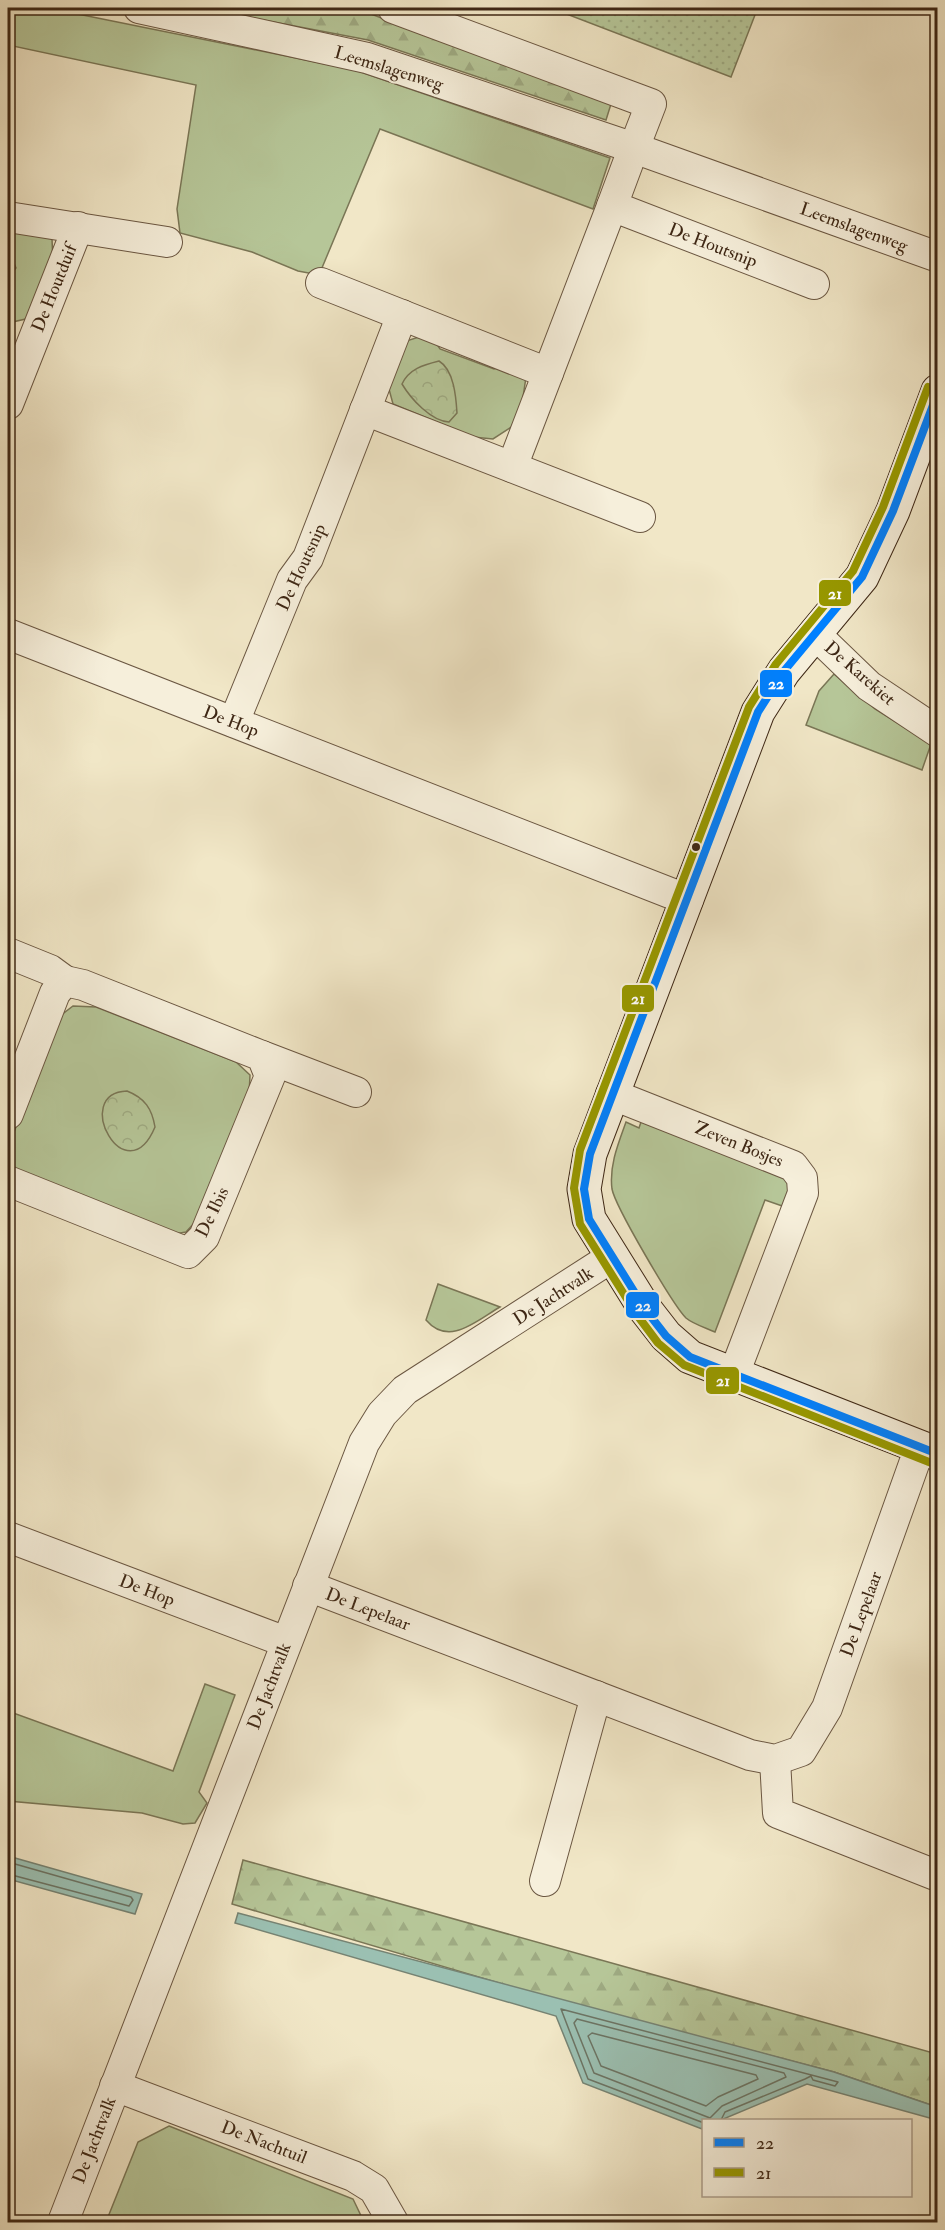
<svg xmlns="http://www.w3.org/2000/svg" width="945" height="2230" viewBox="0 0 945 2230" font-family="'IM FELL Double Pica',serif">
  <defs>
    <pattern id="forest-firs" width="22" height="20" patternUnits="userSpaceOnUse" patternTransform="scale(1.5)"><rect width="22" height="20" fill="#b6c698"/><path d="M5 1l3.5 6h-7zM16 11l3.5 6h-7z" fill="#9eaa82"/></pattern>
    <pattern id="park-crowns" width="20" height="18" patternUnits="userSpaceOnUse" patternTransform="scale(1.5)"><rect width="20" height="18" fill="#b6c698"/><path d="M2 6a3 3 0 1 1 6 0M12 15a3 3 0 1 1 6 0" fill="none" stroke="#9eaa82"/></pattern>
    <pattern id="garden-dots" width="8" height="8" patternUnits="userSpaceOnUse" patternTransform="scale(1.5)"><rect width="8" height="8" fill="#b6c698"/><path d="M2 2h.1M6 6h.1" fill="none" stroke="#9eaa82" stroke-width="1.8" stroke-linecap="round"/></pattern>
  </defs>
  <rect width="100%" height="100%" fill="#f1e7c7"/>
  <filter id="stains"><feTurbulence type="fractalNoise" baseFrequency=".00333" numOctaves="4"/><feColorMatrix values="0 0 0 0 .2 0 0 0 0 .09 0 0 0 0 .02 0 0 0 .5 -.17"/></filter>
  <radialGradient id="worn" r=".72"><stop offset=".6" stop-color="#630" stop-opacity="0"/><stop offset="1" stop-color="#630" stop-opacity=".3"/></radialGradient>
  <g fill="#b6c698" stroke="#7a7656" stroke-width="1.5">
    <path d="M 8,8 L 48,8 L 355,70 L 610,158 L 593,209 L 380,129 L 319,275 L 298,271 L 252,252 L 180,233 L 177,209 L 196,85 L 8,45 Z"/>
    <path d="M 8,224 L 52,239 L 53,262 L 30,318 L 8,323 Z"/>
    <path d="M 425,335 L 434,340 L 440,349 L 494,369 L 502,366 L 526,377 L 522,404 L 513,426 L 493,439 L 473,437 L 393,404 L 386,378 L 400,343 Z"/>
    <path d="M 834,674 L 875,709 L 931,744 L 922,770 L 806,725 L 819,691 Z"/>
    <path d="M 73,1006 L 96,1007 L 236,1062 L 250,1075 L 249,1096 L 196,1221 L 186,1232 L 168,1235 L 23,1179 L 13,1165 L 8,1147 L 60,1016 Z"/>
    <path d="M 642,1119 L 784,1177 L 792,1191 L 788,1208 L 765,1200 L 715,1332 C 706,1328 693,1324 686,1318 C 673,1305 615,1206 612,1189 C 609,1166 618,1144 626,1122 L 639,1128 Z"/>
    <path d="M 438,1284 L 500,1307 C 476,1321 449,1347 426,1320 Z"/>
    <path d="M 205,1684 L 235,1695 L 199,1792 L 207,1803 L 195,1823 L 183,1824 L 142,1813 L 8,1801 L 8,1711 L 173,1771 Z"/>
    <path d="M 169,2126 L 353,2199 L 364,2222 L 106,2222 L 138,2142 Z"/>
  </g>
  <g fill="url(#forest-firs)" stroke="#7a7656" stroke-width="1.5">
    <path d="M 201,8 L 355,8 L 611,104 L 606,120 L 368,40 Z"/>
    <path d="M 243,1860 L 937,2054 L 937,2107 L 834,2072 L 553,1999 L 232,1904 Z"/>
  </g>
  <g fill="url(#park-crowns)" stroke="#7a7656" stroke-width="1.5">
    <path d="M 8,250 L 16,268 L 9,277 L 8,277 Z"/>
    <path d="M 439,361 C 454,370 456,397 457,413 L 449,422 C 431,421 411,399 402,384 C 409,369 423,365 439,361 Z"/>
    <path d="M 127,1091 C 145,1098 152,1109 155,1127 C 126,1196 70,1093 127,1091 Z"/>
  </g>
  <path fill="url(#garden-dots)" stroke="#7a7656" stroke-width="1.5" d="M 558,8 L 749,8 L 755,15 L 731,77 L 556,10 Z"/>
  <g fill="#9bc0b2" stroke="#768373" stroke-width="1.5">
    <path d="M 8,1856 L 142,1894 L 135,1914 L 8,1879 Z"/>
    <path d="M 238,1913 L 834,2072 L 937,2107 L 937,2120 L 807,2084 L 721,2120 L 704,2120 L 702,2129 L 583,2083 L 556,2016 L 235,1923 Z"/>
  </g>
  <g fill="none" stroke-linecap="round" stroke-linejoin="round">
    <g stroke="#6c7464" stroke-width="1.5">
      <path d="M 8,1862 L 131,1897 L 133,1900 L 129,1906 L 8,1874"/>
      <path d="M 577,2019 L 784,2073 L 786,2077 L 722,2106 L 710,2118 L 594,2073 L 574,2023 Z"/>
      <path d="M 592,2033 L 756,2075 L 758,2079 L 718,2097 L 706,2106 L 601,2066 L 588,2036 Z"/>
      <path d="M 704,2123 L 588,2079 L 561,2009 L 838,2082 L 835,2086 L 813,2080 L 811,2076 L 805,2079 L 725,2112 L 721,2120"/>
    </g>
    <defs>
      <g id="street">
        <path d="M 139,8 L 367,58 L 634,148 L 938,257"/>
        <path d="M 393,8 L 651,104 L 634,148"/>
        <path d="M 612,206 L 628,163"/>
        <path d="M 8,217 L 167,242"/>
        <path d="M 321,283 L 548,373"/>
        <path d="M 8,404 L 78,227"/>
        <path d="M 365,410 L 640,517"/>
        <path d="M 512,467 L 612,206 L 814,284"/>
        <path d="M 814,633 L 869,686 L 938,732"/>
        <path d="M 8,634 L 688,900"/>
        <path d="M 234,722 L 292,580 L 308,558 L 402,315"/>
        <path d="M 8,953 L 50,970 L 65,981"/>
        <path d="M 262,1056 L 356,1092"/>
        <path d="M 611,1094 L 793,1166 L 802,1178 L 803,1193 L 734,1374"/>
        <path d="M 8,1114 L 55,993 L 65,981 L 83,985 L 262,1056 L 270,1076 L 204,1237 L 188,1253 L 8,1181"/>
        <path d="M 8,1537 L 286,1642"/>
        <path d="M 308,1586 L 750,1755 L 775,1760 L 801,1751 L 827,1708 L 920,1447"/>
        <path d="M 775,1760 L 778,1813 L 938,1876"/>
        <path d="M 545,1881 L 596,1696"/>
        <path d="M 115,2086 L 353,2176 L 374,2189 L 393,2222"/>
        <path d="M 63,2222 L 364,1443 L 382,1414 L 405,1390 L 612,1257"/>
      </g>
      <path id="secondary" d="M 938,391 L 893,511 L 862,577 L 784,671 L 758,712 L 590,1154 L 584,1189 L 589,1219 L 645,1309 L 666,1336 L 690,1357 L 938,1454"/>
    </defs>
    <use href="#street" stroke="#6b5742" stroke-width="32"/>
    <use href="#secondary" stroke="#3e2715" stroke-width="35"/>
    <use href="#street" stroke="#f6efdb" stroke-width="30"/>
    <use href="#secondary" stroke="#f6efdb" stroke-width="33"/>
    <defs>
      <path id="bus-1" d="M 938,392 L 893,511 L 862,577 L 784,671 L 758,712 L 590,1154 L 584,1189 L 589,1219 L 645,1309 L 666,1336 L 690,1357 L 938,1454"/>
      <path id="bus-2" d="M 928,387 L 883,507 L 853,571 L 776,664 L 749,707 L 580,1150 L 574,1188 L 580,1224 L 637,1315 L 658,1343 L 684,1365 L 934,1464"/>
    </defs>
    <use href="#bus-1" stroke="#f6efdb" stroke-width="12"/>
    <use href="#bus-2" stroke="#f6efdb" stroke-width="12"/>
    <use href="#bus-1" stroke="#0080ff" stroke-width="8"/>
    <use href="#bus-2" stroke="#979700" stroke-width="8"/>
  </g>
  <circle fill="#3e2715" stroke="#f6efdb" stroke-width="2" cx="696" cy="847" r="5"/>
  <g text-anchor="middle" stroke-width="4.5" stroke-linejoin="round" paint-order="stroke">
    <g font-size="18" fill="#3e2715" stroke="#f6efdb">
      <text transform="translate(389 68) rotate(17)" y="6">Leemslagenweg</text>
      <text transform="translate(854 227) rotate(20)" y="6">Leemslagenweg</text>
      <text transform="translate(713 245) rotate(21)" y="6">De Houtsnip</text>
      <text transform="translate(54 288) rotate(-68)" y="6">De Houtduif</text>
      <text transform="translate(301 567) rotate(-65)" y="6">De Houtsnip</text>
      <text transform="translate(860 673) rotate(41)" y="6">De Karekiet</text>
      <text transform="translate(231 721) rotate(21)" y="6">De Hop</text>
      <text transform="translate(739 1144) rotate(22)" y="6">Zeven Bosjes</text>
      <text transform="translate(212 1212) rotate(-64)" y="6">De Ibis</text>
      <text transform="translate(553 1296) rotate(-33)" y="6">De Jachtvalk</text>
      <text transform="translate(147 1590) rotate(21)" y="6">De Hop</text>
      <text transform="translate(368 1609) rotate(21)" y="6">De Lepelaar</text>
      <text transform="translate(861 1614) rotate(-70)" y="6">De Lepelaar</text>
      <text transform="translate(269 1686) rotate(-69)" y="6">De Jachtvalk</text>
      <text transform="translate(94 2140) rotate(-69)" y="6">De Jachtvalk</text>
      <text transform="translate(264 2142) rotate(21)" y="6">De Nachtuil</text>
    </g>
  </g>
  <g stroke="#f6efdb" stroke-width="2">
    <rect x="818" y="579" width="34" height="28" rx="6" fill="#979700"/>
    <rect x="759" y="669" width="34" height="29" rx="6" fill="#0080ff"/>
    <rect x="621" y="984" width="34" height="29" rx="6" fill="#979700"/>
    <rect x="625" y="1291" width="35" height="28" rx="6" fill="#0080ff"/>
    <rect x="705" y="1366" width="35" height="29" rx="6" fill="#979700"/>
  </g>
  <g font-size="16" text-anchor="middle" font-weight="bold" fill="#fff">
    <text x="835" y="599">21</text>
    <text x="776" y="689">22</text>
    <text x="638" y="1004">21</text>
    <text x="643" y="1311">22</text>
    <text x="723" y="1386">21</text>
  </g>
  <rect width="945" height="2230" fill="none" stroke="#f1e7c7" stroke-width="30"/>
  <rect x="9" y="9" width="927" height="2212" fill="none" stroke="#3e2715" stroke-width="3"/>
  <rect x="15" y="15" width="915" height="2200" fill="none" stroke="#3e2715" stroke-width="1.5"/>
  <rect x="702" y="2119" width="210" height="78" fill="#f6efdb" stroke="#ac9f8c" stroke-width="1.5"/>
  <rect x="714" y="2138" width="30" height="9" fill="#0080ff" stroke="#ac9f8c" stroke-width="1.5"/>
  <text x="756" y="2149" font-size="18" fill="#3e2715">22</text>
  <rect x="714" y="2168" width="30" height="9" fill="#979700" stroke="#ac9f8c" stroke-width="1.5"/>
  <text x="756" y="2179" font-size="18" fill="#3e2715">21</text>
  <rect width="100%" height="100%" filter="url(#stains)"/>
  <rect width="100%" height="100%" fill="url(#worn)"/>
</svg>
